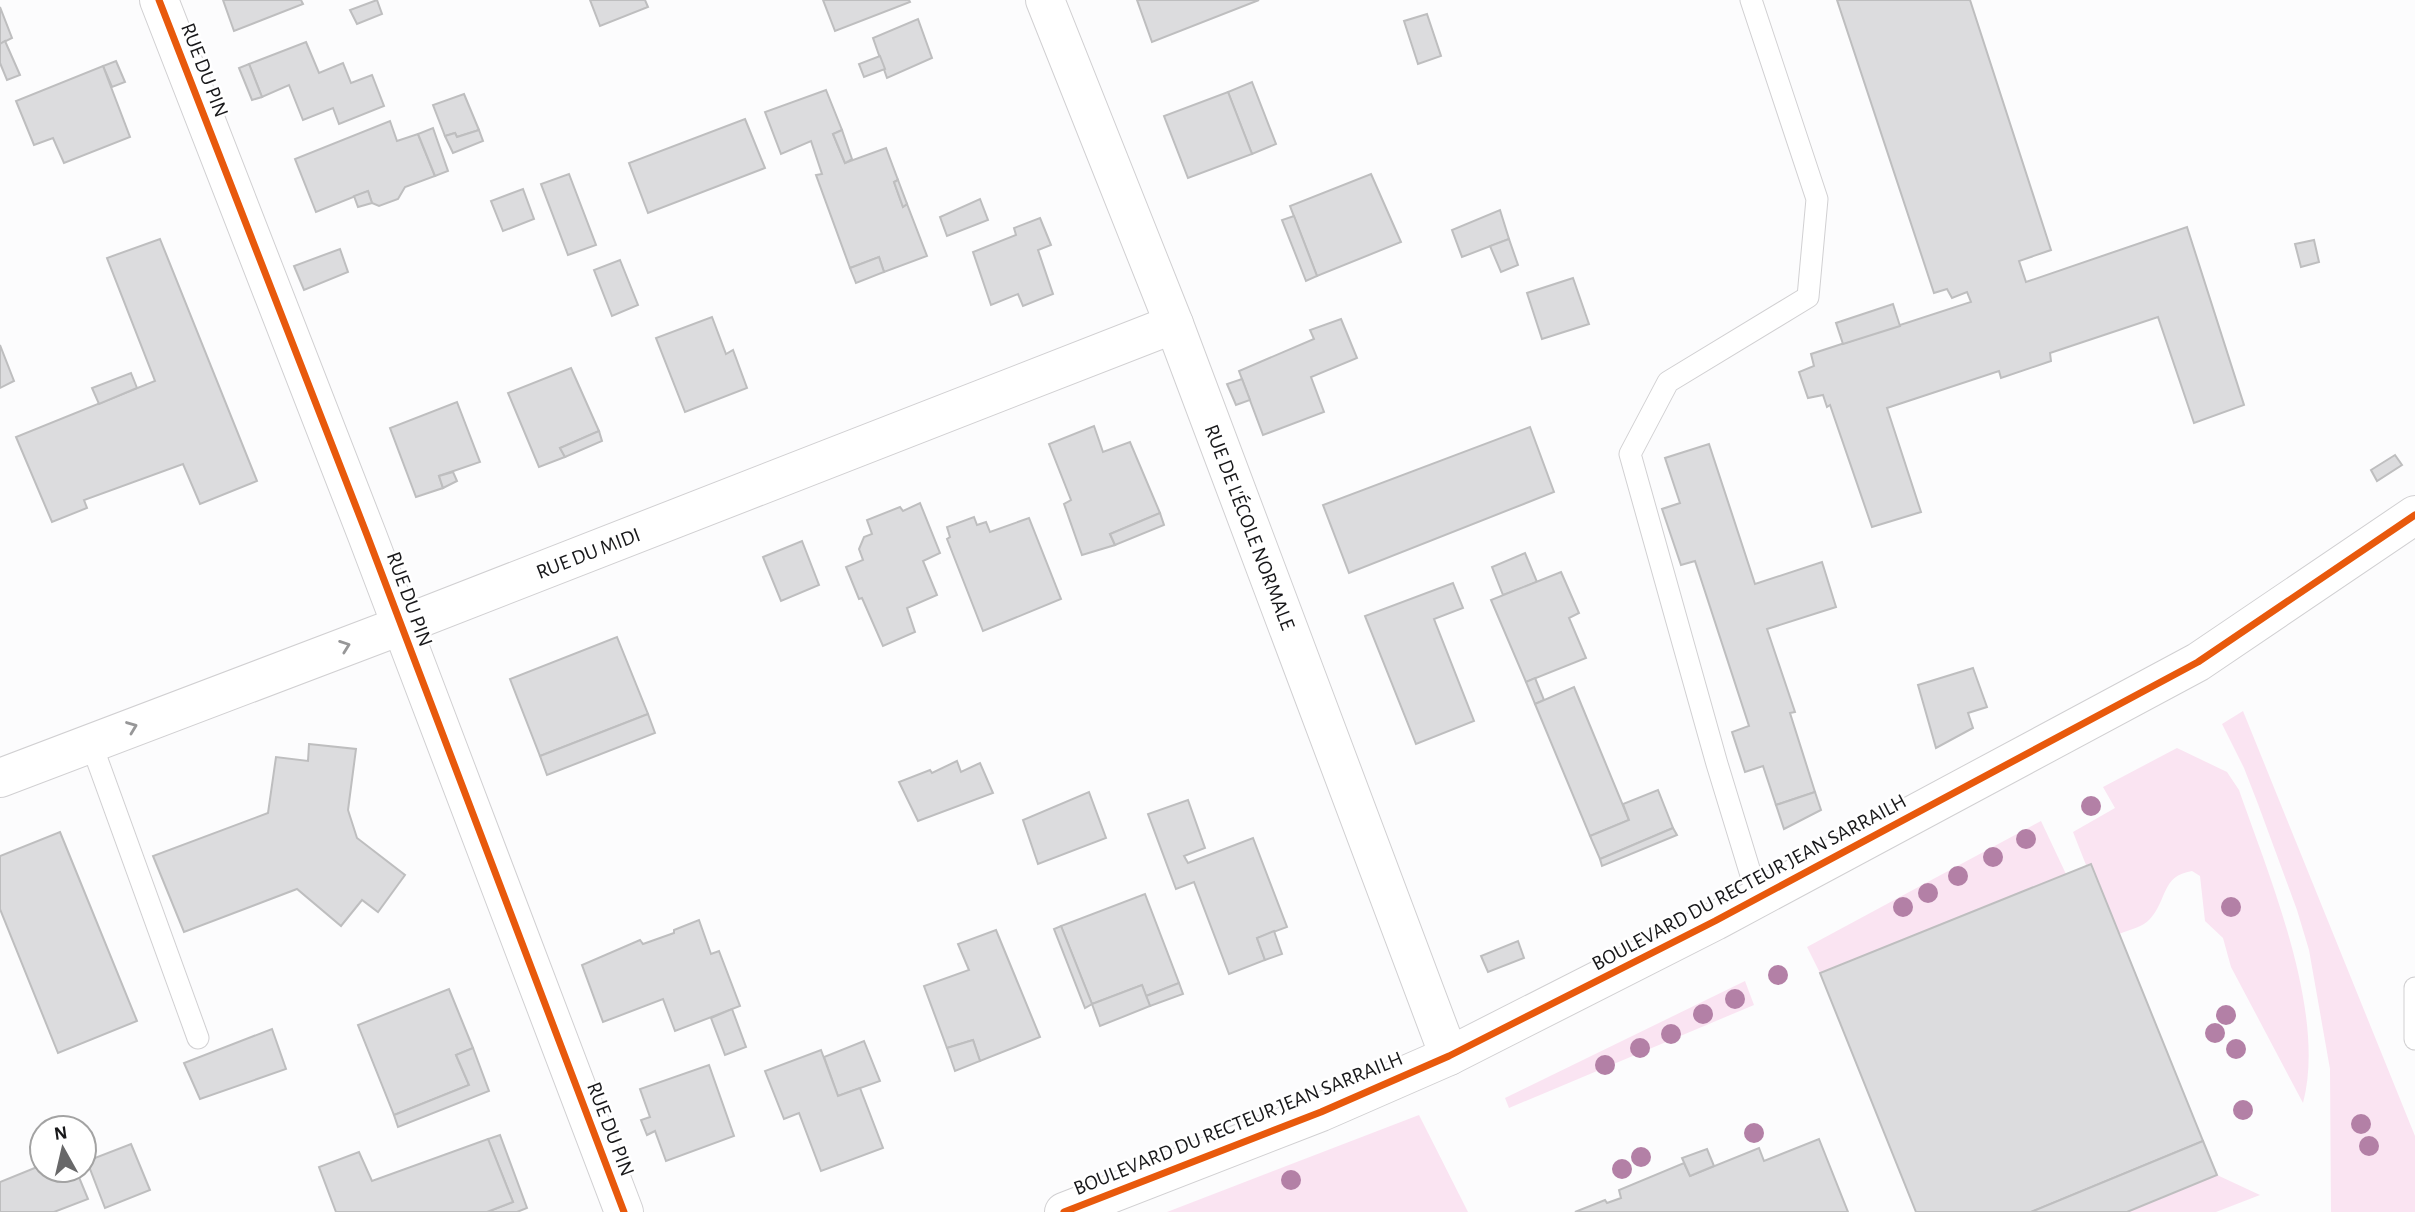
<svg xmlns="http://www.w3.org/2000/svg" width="2415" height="1212" viewBox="0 0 2415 1212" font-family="'Alegreya Sans',sans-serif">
  <rect width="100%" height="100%" fill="#fcfcfd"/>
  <g fill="#fae4f2">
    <path d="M 2243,711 L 2415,1136 L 2415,1212 L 2331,1212 L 2330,1069 L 2309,950 L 2297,910 L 2258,804 L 2244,768 L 2222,724 Z"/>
    <path d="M 2177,748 L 2227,772 L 2239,790 C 2269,876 2327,1013 2303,1103 L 2231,967 L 2223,938 L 2205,921 L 2200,876 L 2192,871 C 2161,876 2168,899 2150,919 C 2143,927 2129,930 2119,934 L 2091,864 L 2086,865 L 2073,832 L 2115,808 L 2103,787 Z"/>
    <path d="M 2041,821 L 2066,874 L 1820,973 L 1807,947 Z"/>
    <path d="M 1745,981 L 1754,1005 L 1509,1108 L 1505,1098 Z"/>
    <path d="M 1419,1115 L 1468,1212 L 1167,1212 Z"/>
    <path d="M 2217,1175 L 2260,1195 L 2216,1212 L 2127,1212 Z"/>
  </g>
  <g fill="#dcdcde" stroke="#bebebf" stroke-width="2">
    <path d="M 223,0 L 301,0 L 303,4 L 234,31 Z"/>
    <path d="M 377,0 L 382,14 L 357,24 L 350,10 Z"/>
    <path d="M 590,0 L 645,0 L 648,7 L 600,26 Z"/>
    <path d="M 823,0 L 909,0 L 910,2 L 835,31 Z"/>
    <path d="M 1137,0 L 1259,0 L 1152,42 Z"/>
    <path d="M 1837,0 L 1970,0 L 2051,250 L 2019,261 L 2026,282 L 2187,227 L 2244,405 L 2194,423 L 2158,317 L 2050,353 L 2051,361 L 2001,378 L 1999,371 L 1887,408 L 1921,512 L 1872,527 L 1830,405 L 1827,407 L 1823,395 L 1808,398 L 1799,372 L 1814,366 L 1811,354 L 1971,302 L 1967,292 L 1952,298 L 1947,289 L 1934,293 Z"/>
    <path d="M 0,7 L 12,38 L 0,44 Z"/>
    <path d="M 1427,14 L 1441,56 L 1418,64 L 1404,21 Z"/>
    <path d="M 918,19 L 932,58 L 887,78 L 873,38 Z"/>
    <path d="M 5,41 L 20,75 L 7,80 L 0,63 L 0,44 Z"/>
    <path d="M 306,42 L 319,73 L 343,63 L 351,83 L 372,75 L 384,106 L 339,124 L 333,108 L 303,120 L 289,85 L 262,97 L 249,64 Z"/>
    <path d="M 880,56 L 885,69 L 864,77 L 859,64 Z"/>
    <path d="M 116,61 L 125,82 L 112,87 L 103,66 Z"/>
    <path d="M 249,64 L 262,97 L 252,100 L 239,68 Z"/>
    <path d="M 103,66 L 130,137 L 64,163 L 53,138 L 34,145 L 16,101 Z"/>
    <path d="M 1252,82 L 1276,144 L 1252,154 L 1228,92 Z"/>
    <path d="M 826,90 L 842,130 L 833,134 L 845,163 L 886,148 L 898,180 L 894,182 L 903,207 L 907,204 L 927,256 L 884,272 L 879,257 L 850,268 L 816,175 L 822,174 L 811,141 L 781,154 L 765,112 Z"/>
    <path d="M 1228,92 L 1252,154 L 1188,178 L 1164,116 Z"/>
    <path d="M 464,94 L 479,130 L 457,137 L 455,133 L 445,136 L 433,105 Z"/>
    <path d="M 745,119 L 765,168 L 648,213 L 629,163 Z"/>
    <path d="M 390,121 L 397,141 L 418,134 L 435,176 L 405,187 L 398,199 L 379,206 L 372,203 L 368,191 L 316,212 L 295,159 Z"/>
    <path d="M 433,128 L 448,171 L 435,176 L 418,134 Z"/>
    <path d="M 479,130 L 483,141 L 453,153 L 445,136 L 455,133 L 457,137 Z"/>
    <path d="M 842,130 L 852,159 L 845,163 L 833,134 Z"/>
    <path d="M 569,174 L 596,245 L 568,255 L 541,184 Z"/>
    <path d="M 1371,174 L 1401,242 L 1317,276 L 1290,206 Z"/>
    <path d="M 898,180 L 907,204 L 903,207 L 894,182 Z"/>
    <path d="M 523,189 L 534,219 L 503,231 L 491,201 Z"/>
    <path d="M 368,191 L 372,203 L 358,207 L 354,196 Z"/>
    <path d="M 980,199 L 988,220 L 947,236 L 940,217 Z"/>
    <path d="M 1500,210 L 1509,239 L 1462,257 L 1452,230 Z"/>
    <path d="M 1294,216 L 1317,276 L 1306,281 L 1282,220 Z"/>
    <path d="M 1040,218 L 1051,245 L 1038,250 L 1053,294 L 1023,306 L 1018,294 L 991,305 L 973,252 L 1016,235 L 1014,228 Z"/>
    <path d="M 160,239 L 257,481 L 200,504 L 183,464 L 84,500 L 87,508 L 52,522 L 16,437 L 155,381 L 107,258 Z"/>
    <path d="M 1509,239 L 1518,265 L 1501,272 L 1490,246 Z"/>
    <path d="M 2314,240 L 2319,262 L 2301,267 L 2295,244 Z"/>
    <path d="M 340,249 L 348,272 L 304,290 L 294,266 Z"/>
    <path d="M 879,257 L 884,272 L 856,283 L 850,268 Z"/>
    <path d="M 620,260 L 638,305 L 612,316 L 594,270 Z"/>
    <path d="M 1573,278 L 1589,324 L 1542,339 L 1527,293 Z"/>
    <path d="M 1893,304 L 1900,326 L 1843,344 L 1836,323 Z"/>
    <path d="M 712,317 L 726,354 L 733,350 L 747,388 L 685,412 L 656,338 Z"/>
    <path d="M 1341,319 L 1357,358 L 1311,377 L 1324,412 L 1263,435 L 1239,371 L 1314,339 L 1310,330 Z"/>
    <path d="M 0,345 L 14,381 L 0,388 Z"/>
    <path d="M 571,368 L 599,431 L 560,448 L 565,457 L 539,467 L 508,393 Z"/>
    <path d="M 131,373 L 137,388 L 99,404 L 92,388 Z"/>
    <path d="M 1242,379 L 1250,400 L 1236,405 L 1227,384 Z"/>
    <path d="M 457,402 L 480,462 L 439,476 L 443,488 L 416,497 L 390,428 Z"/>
    <path d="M 1094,426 L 1103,452 L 1130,442 L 1160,513 L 1110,534 L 1115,545 L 1082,555 L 1064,504 L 1071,500 L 1049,444 Z"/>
    <path d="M 1530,427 L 1554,492 L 1349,573 L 1323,505 Z"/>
    <path d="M 599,431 L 602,441 L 565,457 L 560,448 Z"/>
    <path d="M 1709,444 L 1755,584 L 1822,562 L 1836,607 L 1767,629 L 1795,712 L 1790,713 L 1815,792 L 1776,805 L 1763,766 L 1745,772 L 1732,732 L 1749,726 L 1695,561 L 1681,565 L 1662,509 L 1680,503 L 1665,458 Z"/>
    <path d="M 2395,455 L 2402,465 L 2377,481 L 2371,470 Z"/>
    <path d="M 453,472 L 457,481 L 443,488 L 439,476 Z"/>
    <path d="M 920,503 L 940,553 L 923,561 L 937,595 L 907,608 L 915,632 L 883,646 L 862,598 L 859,599 L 846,567 L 863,560 L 859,549 L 864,537 L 872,534 L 867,520 L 900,507 L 903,511 Z"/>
    <path d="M 1160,513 L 1164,525 L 1115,545 L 1110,534 Z"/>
    <path d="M 974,517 L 977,525 L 986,522 L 990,532 L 1029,518 L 1061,599 L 983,631 L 947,539 L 950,537 L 947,527 Z"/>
    <path d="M 802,541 L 819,585 L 781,601 L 763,557 Z"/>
    <path d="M 1525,553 L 1537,582 L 1503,595 L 1492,567 Z"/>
    <path d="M 1561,572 L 1579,613 L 1569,618 L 1586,658 L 1526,682 L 1491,600 Z"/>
    <path d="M 1453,583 L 1463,608 L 1434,619 L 1474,721 L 1416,744 L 1365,616 Z"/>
    <path d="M 617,637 L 648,714 L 540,756 L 510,679 Z"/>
    <path d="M 1973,668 L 1987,707 L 1968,713 L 1973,728 L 1936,748 L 1918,685 Z"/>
    <path d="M 1535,678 L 1544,700 L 1535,704 L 1526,682 Z"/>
    <path d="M 1574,687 L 1629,820 L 1590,836 L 1535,704 Z"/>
    <path d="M 648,714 L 655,733 L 547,775 L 540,756 Z"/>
    <path d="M 309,744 L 356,749 L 348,810 L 357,838 L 405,875 L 378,912 L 362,900 L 341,926 L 297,889 L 184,932 L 153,856 L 268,813 L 276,757 L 308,761 Z"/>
    <path d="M 957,761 L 961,772 L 980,763 L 993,793 L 918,821 L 899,782 L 930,770 L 932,773 Z"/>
    <path d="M 1658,790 L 1673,828 L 1600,859 L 1590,836 L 1629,820 L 1623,804 Z"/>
    <path d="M 1089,792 L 1106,838 L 1038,864 L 1023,820 Z"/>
    <path d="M 1815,792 L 1821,810 L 1784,829 L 1776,805 Z"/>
    <path d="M 1188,800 L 1205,848 L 1184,856 L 1188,863 L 1253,838 L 1287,927 L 1257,938 L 1265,960 L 1229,974 L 1194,882 L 1176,889 L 1148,814 Z"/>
    <path d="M 1673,828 L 1677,835 L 1602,866 L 1600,859 Z"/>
    <path d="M 60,832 L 137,1021 L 58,1053 L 0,909 L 0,856 Z"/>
    <path d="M 2091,864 L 2203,1141 L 2031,1212 L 1916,1212 L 1820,973 Z"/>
    <path d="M 1145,894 L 1179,983 L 1146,996 L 1142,985 L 1092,1004 L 1061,926 Z"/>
    <path d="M 699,920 L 711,954 L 719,951 L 740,1006 L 675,1031 L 663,999 L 603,1022 L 582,965 L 640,940 L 643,944 L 674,933 L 674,930 Z"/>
    <path d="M 1061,926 L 1092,1004 L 1085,1008 L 1054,929 Z"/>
    <path d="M 996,930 L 1040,1037 L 980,1061 L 973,1040 L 947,1048 L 924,986 L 969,970 L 958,944 Z"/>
    <path d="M 1274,931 L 1282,954 L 1265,960 L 1257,938 Z"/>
    <path d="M 1518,941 L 1524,958 L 1488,972 L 1481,956 Z"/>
    <path d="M 1179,983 L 1183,994 L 1150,1006 L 1146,996 Z"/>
    <path d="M 1142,985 L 1150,1006 L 1100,1026 L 1092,1004 Z"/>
    <path d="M 449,989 L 473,1048 L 456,1055 L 469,1085 L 394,1115 L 358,1025 Z"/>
    <path d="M 732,1009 L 746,1047 L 725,1055 L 711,1018 Z"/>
    <path d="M 272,1029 L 286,1069 L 200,1099 L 184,1063 Z"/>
    <path d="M 973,1040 L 980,1061 L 955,1071 L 947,1048 Z"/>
    <path d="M 864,1041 L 880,1081 L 838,1096 L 824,1057 Z"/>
    <path d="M 473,1048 L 489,1091 L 398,1127 L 394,1115 L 469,1085 L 456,1055 Z"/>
    <path d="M 821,1050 L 838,1096 L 860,1088 L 883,1148 L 821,1171 L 799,1113 L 784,1119 L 765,1071 Z"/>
    <path d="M 709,1065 L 734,1136 L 666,1161 L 655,1131 L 647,1135 L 641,1120 L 650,1117 L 640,1089 Z"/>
    <path d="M 500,1135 L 527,1208 L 517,1212 L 487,1212 L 513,1202 L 488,1139 Z"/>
    <path d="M 488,1139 L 513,1202 L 487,1212 L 336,1212 L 319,1167 L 359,1152 L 372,1181 Z"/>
    <path d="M 1819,1139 L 1848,1212 L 1575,1212 L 1605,1200 L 1607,1203 L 1621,1198 L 1619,1190 L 1684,1163 L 1690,1176 L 1759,1148 L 1764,1161 Z"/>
    <path d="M 2203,1141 L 2217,1175 L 2127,1212 L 2031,1212 Z"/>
    <path d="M 131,1144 L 150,1190 L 105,1208 L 87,1161 Z"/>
    <path d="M 1707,1149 L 1714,1166 L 1690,1176 L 1682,1158 Z"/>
    <path d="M 42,1165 L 42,1170 L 76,1170 L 88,1199 L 54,1212 L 0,1212 L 0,1182 Z"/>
  </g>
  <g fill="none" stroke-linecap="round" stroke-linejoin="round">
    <defs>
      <g id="service">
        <path d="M 1751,0 L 1817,199 L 1808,297 L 1668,382 L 1630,454 L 1717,764 L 1758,898"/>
        <path d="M 91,743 L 198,1038"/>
        <path d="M 2415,988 L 2415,1039"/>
      </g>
      <g id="minor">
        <path d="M 159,0 L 367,535 L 624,1212"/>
        <path d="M 1045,0 L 1174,324 L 1449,1056"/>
        <path d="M 0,778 L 400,626 L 1174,324"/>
      </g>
      <path id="tertiary" d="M 1064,1212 L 1321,1112 L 1449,1056 L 1715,921 L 2198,662 L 2415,515"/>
    </defs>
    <use href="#service" stroke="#d1d0d2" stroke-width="23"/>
    <use href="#minor" stroke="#d1d0d2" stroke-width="40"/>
    <use href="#tertiary" stroke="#d1d0d2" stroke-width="40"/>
    <use href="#service" stroke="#fff" stroke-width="21"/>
    <use href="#minor" stroke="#fff" stroke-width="38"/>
    <use href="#tertiary" stroke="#fff" stroke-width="38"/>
    <defs>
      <g id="cycleway">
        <path d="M 159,0 L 367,535 L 624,1212"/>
        <path d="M 1064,1212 L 1321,1112 L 1449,1056 L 1715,921 L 2198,662 L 2415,515"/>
      </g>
    </defs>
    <use href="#cycleway" stroke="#fff" stroke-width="11"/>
    <use href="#cycleway" stroke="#e8590c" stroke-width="7"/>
  </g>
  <g fill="#b380a6">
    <circle cx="2091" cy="806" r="10"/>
    <circle cx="2026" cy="839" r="10"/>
    <circle cx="1993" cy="857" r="10"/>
    <circle cx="1958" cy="876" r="10"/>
    <circle cx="1928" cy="893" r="10"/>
    <circle cx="1903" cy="907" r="10"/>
    <circle cx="2231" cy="907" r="10"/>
    <circle cx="1778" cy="975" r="10"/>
    <circle cx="1735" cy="999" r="10"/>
    <circle cx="1703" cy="1014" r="10"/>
    <circle cx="2226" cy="1015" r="10"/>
    <circle cx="2215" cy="1033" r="10"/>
    <circle cx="1671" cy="1034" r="10"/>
    <circle cx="1640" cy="1048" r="10"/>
    <circle cx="2236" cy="1049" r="10"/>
    <circle cx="1605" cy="1065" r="10"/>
    <circle cx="2243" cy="1110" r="10"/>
    <circle cx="2361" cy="1124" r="10"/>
    <circle cx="1754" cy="1133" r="10"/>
    <circle cx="2369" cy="1146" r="10"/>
    <circle cx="1641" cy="1157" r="10"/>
    <circle cx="1622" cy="1169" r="10"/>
    <circle cx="1291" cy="1180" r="10"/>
  </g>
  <defs><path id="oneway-chevron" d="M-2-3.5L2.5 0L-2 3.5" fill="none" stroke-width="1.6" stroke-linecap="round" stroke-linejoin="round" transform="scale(1.75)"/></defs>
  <g stroke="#979798">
    <use href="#oneway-chevron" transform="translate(345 646) rotate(-20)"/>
    <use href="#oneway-chevron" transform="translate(132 727) rotate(-21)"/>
  </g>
  <g text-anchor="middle" stroke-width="5" stroke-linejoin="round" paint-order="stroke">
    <g font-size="21" fill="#18181a" stroke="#fff">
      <text transform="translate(205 70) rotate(69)" y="7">RUE DU PIN</text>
      <text transform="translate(1250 527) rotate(69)" y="7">RUE DE L'ÉCOLE NORMALE</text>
      <text transform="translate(588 553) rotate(-21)" y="7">RUE DU MIDI</text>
      <text transform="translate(410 599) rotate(70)" y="7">RUE DU PIN</text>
      <text transform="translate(1749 882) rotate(-28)" y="7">BOULEVARD DU RECTEUR JEAN SARRAILH</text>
      <text transform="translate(1238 1123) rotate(-22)" y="7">BOULEVARD DU RECTEUR JEAN SARRAILH</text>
      <text transform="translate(611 1129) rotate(69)" y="7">RUE DU PIN</text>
    </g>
  </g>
  <g transform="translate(63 1149) rotate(352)"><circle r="33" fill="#ffffff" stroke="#a3a3a3" stroke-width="2"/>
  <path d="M0-5L12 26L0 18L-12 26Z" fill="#686869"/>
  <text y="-10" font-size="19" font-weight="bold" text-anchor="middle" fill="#18181a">N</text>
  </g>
</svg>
